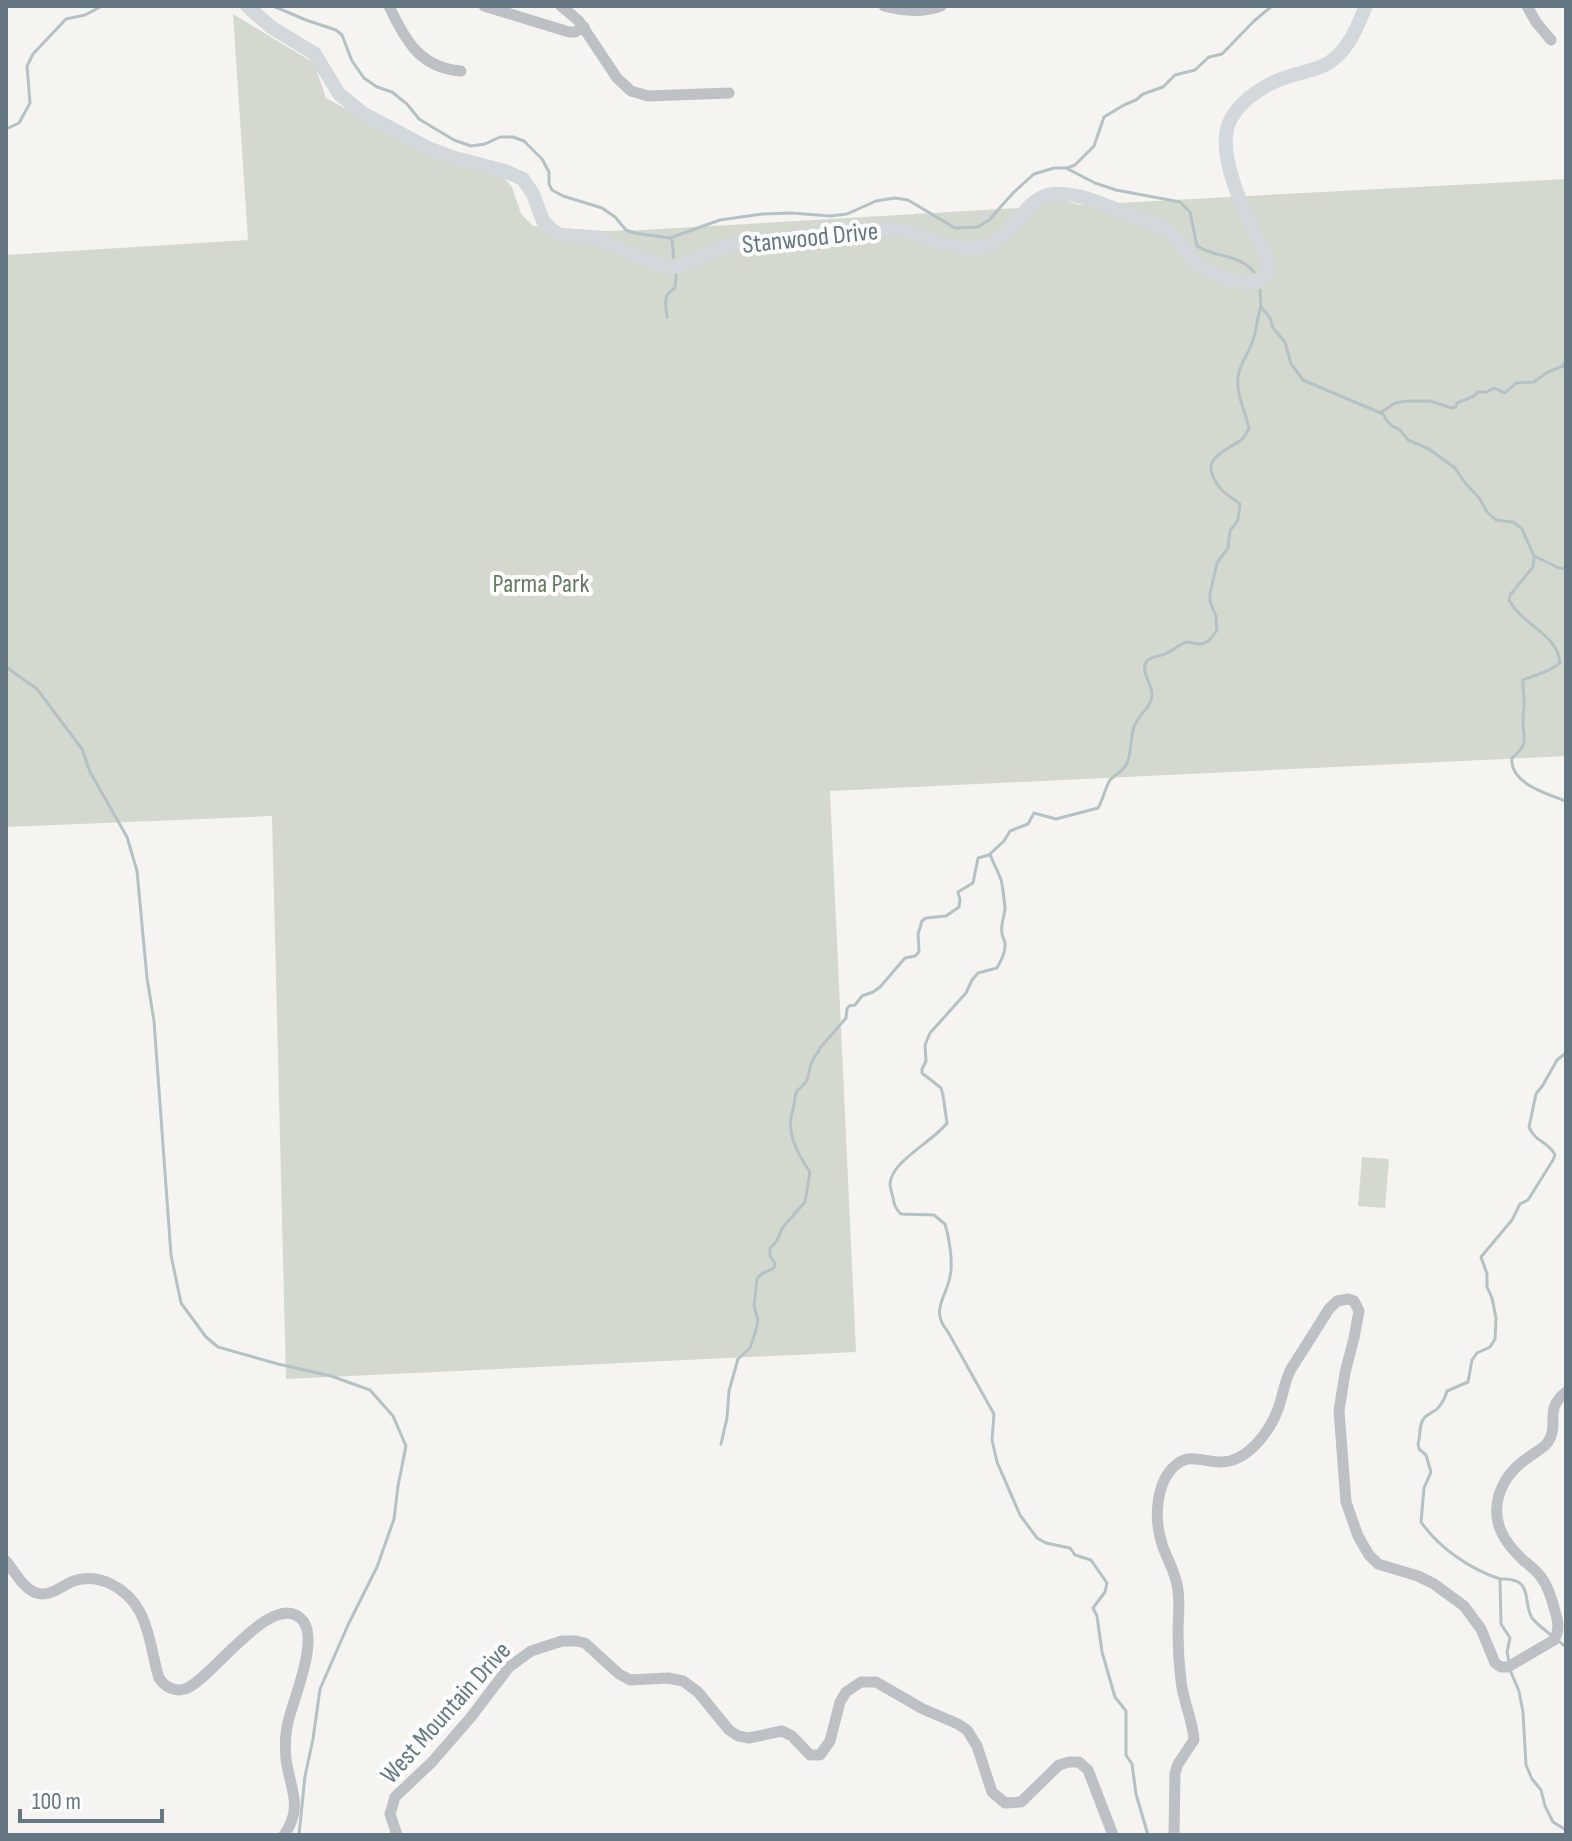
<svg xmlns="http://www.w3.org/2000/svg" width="1572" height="1841" viewBox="0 0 1572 1841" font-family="'Sofia Sans Condensed',sans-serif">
  <rect width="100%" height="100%" fill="#f5f4f0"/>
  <g fill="#d4d9d0">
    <path d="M 233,14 L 314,63 L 326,98 L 400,138 L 500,174 L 512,187 L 521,214 L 533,226 L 605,231 L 643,230 L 1036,207 L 1047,195 L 1079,205 L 1566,179 L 1566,756 L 830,791 L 856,1352 L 286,1379 L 272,816 L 6,827 L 6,255 L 248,240 Z"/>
    <path d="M 1362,1157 L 1389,1159 L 1385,1208 L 1358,1206 Z"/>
  </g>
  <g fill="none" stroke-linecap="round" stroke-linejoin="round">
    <g stroke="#b4c2c5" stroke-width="3">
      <path d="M 273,6 L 306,20 L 336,30 L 342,35 L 352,61 L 364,78 L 377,87 L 392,92 L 407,104 L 419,119 L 454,140 L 471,146 L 485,144 L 500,137 L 513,137 L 524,141 L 542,159 L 549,172 L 549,184 L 552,190 L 563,196 L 602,208 L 615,217 L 626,230 L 634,233 L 670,238 L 720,220 L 762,214 L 792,213 L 830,216 L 847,214 L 876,201 L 895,198 L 908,200 L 955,228 L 978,227 L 989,220 L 1014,192 L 1034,174 L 1054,168 L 1066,168 L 1095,183 L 1116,190 L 1180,202 L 1190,212 L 1197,246 C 1215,258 1238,253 1254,272"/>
      <path d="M 6,129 L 19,123 L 30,103 L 27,66 L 33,54 L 66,19 L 85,15 L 102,6"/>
      <path d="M 1067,168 L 1075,165 L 1094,146 L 1104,117 L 1124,105 L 1136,100 L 1143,94 L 1163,87 L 1175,75 L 1195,70 L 1209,57 L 1222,54 L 1254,21 L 1272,6"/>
      <path d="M 670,238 L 672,240 L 674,260"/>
      <path d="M 1260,290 L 1261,307 L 1270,318 L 1273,328 L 1285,342 L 1291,364 L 1303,380 L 1383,414 L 1388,422 L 1392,426 L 1399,429 L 1408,440 L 1429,449 L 1455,468 L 1466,484 L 1480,499 L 1487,512 L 1496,520 L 1513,522 L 1522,529 L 1534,556 L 1533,567 L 1510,595 L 1509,600 C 1523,626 1558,634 1560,663 C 1548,673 1537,674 1523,680 C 1522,689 1525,697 1524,706 C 1524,710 1523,714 1523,718 C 1522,739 1531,742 1512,758 C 1509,783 1547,794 1566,801"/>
      <path d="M 667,317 C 666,304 662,296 675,288 L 676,275"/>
      <path d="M 1380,413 L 1395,403 L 1407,401 L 1430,401 L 1452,408 L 1456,407 L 1457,403 L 1474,396 L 1478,392 L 1487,392 L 1494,388 L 1505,393 L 1516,383 L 1534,382 L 1546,373 L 1563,366 L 1566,360"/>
      <path d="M 1534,556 L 1559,568 L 1566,569"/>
      <path d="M 6,667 L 37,689 L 82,749 L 90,772 L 127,837 L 137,871 L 147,978 L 154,1021 L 171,1255 L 181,1303 L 206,1337 L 218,1347 L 278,1364 L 331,1376 L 370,1390 L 393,1416 L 406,1446 L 398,1486 L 394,1519 L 377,1567 L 348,1625 L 320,1689 L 313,1739 L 305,1776 L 299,1835"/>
      <path d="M 1566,855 L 1566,869"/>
      <path d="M 721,1444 L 727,1418 L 729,1391 L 738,1359 L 750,1348 L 756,1330 L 758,1320 L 754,1306 L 757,1279 L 761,1274 L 774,1268 L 775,1263 L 770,1256 L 770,1248 L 776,1242 L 783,1227 L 805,1202 L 810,1172 C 797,1153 785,1131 793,1109 C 795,1103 794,1096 797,1091 C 800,1088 804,1085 806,1082 C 809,1076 809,1070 811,1064 C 813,1058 818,1054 820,1048 L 846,1018 L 847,1009 L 849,1006 L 855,1005 L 862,996 L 873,992 L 880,987 L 905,958 L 915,956 L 919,952 L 918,934 L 922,921 L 926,918 L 946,916 L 959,907 L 960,900 L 958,892 L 973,883 L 978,858 L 989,855"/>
      <path d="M 1500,1579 C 1535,1577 1522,1602 1532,1618 C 1539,1627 1557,1639 1566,1647"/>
      <path d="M 1509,1662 L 1507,1652 L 1510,1638 L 1501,1624 L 1500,1579 C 1470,1569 1439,1548 1421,1522 L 1424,1488 L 1431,1472 L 1426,1455 L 1419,1449 L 1418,1444 C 1421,1436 1418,1424 1425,1417 C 1426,1416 1436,1410 1437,1409 C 1442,1404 1445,1398 1447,1391 L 1468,1382 L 1472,1360 L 1477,1353 L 1490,1347 L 1495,1339 L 1496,1318 L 1492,1298 L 1487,1287 L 1487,1274 L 1481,1257 L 1512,1220 L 1520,1204 L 1528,1200 L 1553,1160 L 1555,1155 C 1550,1143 1534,1141 1529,1127 L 1536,1094 L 1543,1085 L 1557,1060 L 1566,1053"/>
      <path d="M 1510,1670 L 1519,1691 L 1523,1712 L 1526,1765 L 1532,1779 L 1541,1790 L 1545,1806 L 1553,1822 L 1566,1830"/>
      <path d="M 1148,1835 L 1136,1794 L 1132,1764 L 1126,1755 L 1126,1711 L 1115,1697 L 1102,1652 L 1097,1616 L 1093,1608 L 1105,1592 L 1107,1583 L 1091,1560 L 1075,1555 L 1070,1548 L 1046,1543 L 1037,1538 L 1020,1515 L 997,1462 L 992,1440 L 994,1414 L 948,1332 C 928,1308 949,1297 951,1270 C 952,1256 949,1237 945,1224 L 934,1215 L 901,1214 C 895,1208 894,1205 893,1197 C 892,1195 890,1186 890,1184 C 891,1161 934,1141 947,1123 L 943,1095 L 941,1088 L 922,1073 L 922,1069 L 926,1061 L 925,1045 L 930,1033 L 966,993 L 972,980 L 978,973 L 997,968 C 1001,961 1006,952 1005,944 C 1005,938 1002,939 1002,933 C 1000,924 1005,916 1005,908 C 1004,901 1003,883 1000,877 C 997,869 993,863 990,854 L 1004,841 L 1010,831 L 1028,824 L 1034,813 L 1056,819 L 1098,808 C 1103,800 1105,788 1110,780 C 1116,773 1122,773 1127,763 C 1132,751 1130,738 1134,727 C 1138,714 1151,709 1152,695 C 1153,684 1138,670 1148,660 C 1153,656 1160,656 1165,654 C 1173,651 1179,644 1187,642 C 1191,642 1195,644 1199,644 C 1207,645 1213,636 1217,630 L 1216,616 L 1210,602 L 1210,594 L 1217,563 L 1228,548 L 1230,531 L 1238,520 L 1240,504 C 1234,498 1225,495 1220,488 C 1196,457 1225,453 1242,439 C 1246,436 1247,432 1249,428 C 1245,410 1234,391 1239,372 C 1242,360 1251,350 1254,337 C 1257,327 1257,317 1261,307"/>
    </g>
    <g stroke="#bdc1c5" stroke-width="11">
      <path d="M 389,6 C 405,40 420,68 461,71"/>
      <path d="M 484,6 L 569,32 L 575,32 L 584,27"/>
      <path d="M 561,6 L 579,21 L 617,78 L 631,91 L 648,96 L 729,93"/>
      <path d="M 884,6 C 903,11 922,13 941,6"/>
      <path d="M 1527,6 L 1536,22 L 1551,40"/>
      <path d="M 6,1561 C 15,1572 23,1588 36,1593 C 50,1597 60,1587 71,1582 C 98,1571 127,1588 140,1612 C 151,1633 152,1656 159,1678 C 165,1687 174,1692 185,1689 C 210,1682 274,1585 303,1621 C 319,1641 293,1700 288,1722 C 285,1734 285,1747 286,1759 C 290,1789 304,1807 284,1835"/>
      <path d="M 397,1835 L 390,1814 L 395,1797 L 432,1762 L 471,1717 L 509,1667 L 531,1651 L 562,1641 L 576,1641 L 585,1643 L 619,1674 L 630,1680 L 668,1678 L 683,1681 L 698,1692 L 729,1730 L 738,1736 L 749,1738 L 782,1731 L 792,1736 L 810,1755 L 820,1755 L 830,1741 L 840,1702 L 846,1692 L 861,1682 L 876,1682 L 923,1709 L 958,1724 L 967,1730 L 977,1746 L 992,1792 L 1005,1803 L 1021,1802 L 1059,1765 L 1069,1762 L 1079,1762 L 1088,1770 L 1113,1835"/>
      <path d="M 1174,1835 L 1175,1773 L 1178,1764 L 1194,1740 C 1193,1720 1183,1701 1181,1681 C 1179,1665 1178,1648 1178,1632 C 1178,1618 1180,1604 1178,1590 C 1176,1572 1167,1560 1162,1544 C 1154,1520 1155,1481 1177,1464 C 1189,1454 1203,1461 1218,1462 C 1246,1464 1269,1433 1278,1409 C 1283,1396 1284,1382 1291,1369 L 1329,1309 L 1337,1301 L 1348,1299 L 1354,1301 L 1359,1311 L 1354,1338 L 1345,1373 L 1339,1411 L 1346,1502 L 1358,1536 L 1369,1555 L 1378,1564 L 1418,1576 L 1434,1584 L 1464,1606 L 1481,1629 L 1495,1663 L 1501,1667 L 1508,1667 L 1554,1640 C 1560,1630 1558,1621 1555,1611 C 1552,1599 1548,1586 1541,1577 C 1536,1570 1529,1565 1523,1560 C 1504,1542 1491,1522 1499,1495 C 1504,1479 1515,1466 1529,1457 C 1535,1452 1544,1448 1548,1442 C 1560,1424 1543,1410 1566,1392"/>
    </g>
    <path stroke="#d3d8dc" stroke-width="14" d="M 247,6 L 271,27 L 315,54 L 339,94 L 364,114 L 428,148 L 455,158 L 505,171 L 523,179 L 533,194 L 543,221 L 552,230 L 561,235 L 597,238 L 648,261 L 667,267 L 682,265 L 722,248 L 741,243 L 888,229 C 920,230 950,254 983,247 C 997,243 1007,234 1016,222 C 1024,213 1031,202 1042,197 C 1066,185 1111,208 1135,217 C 1146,221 1159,224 1168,231 C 1178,239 1183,250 1192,259 C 1205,272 1247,293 1264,277 C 1267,274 1268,270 1268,266 C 1268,253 1257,238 1252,227 C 1239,200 1214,145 1232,117 C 1244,97 1269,82 1290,76 C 1306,71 1323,69 1335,58 C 1351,45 1358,24 1366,6"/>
  </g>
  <g text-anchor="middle" stroke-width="8" stroke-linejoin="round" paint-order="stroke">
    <g font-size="26" fill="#637682" stroke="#fff">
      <text transform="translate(810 237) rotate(-6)" y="9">Stanwood Drive</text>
      <text transform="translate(445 1712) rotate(-48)" y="9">West Mountain Drive</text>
    </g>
    <g font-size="26" fill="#687962" stroke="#fff">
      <text x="541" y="592">Parma Park</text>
    </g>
  </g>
  <rect width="1572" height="1841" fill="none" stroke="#637682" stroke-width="16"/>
  <path d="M20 1809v12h142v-12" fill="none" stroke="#637682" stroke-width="4"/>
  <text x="32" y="1809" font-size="24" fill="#637682" stroke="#ffffff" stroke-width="6" paint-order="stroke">100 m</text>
</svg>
